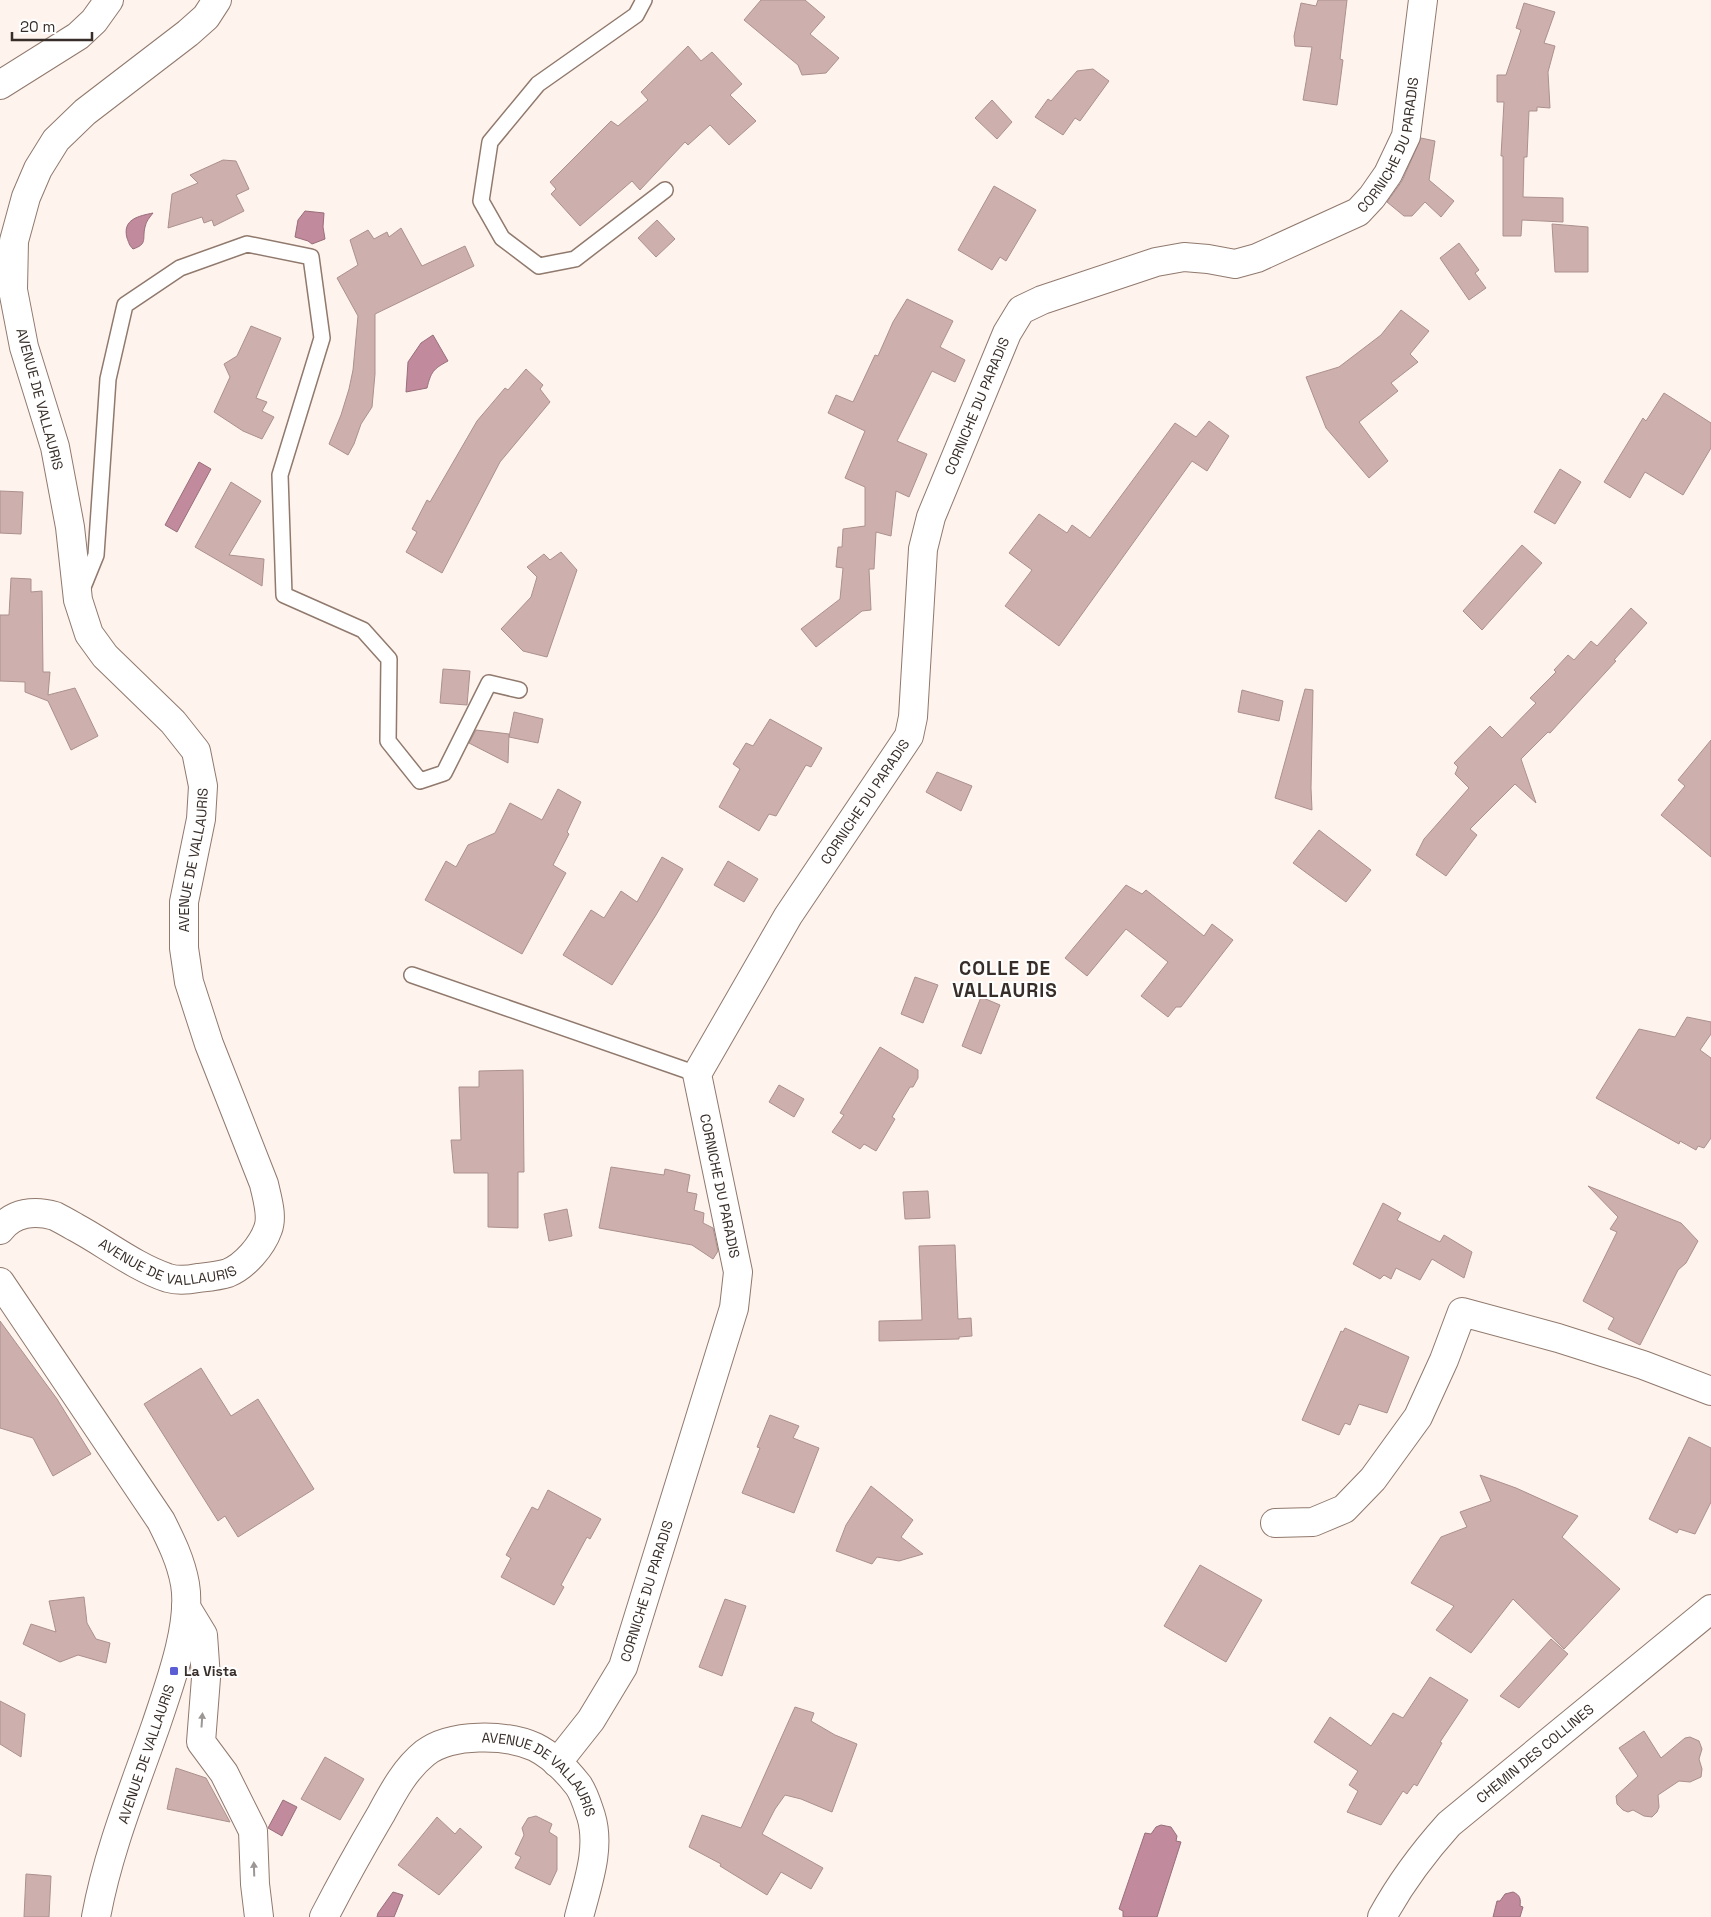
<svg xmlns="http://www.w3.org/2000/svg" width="1711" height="1917" viewBox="0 0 1711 1917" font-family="'Space Grotesk',sans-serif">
  <rect width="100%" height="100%" fill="#fef3ed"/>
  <g fill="#c18a9d" stroke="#986e7a">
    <path d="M 305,211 L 324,213 L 323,227 L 325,239 L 312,244 L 308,241 L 295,237 L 298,220 Z"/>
    <path d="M 153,213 C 150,217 146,221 145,227 C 142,239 148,244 133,249 C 129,245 129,243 127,238 C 122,219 139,216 153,213 Z"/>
    <path d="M 433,335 L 448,361 C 433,369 431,372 427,388 L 406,392 L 408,362 L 421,343 Z"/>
    <path d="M 199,462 L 211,469 L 177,532 L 165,525 Z"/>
    <path d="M 283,1800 L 297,1807 L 282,1836 L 268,1828 Z"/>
    <path d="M 1161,1825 L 1171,1827 L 1177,1836 L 1176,1841 L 1181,1842 L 1157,1917 L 1123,1917 L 1123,1911 L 1119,1909 L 1145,1833 L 1151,1834 L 1156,1827 Z"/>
    <path d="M 393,1892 L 403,1895 L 394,1917 L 377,1917 L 378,1913 Z"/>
    <path d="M 1513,1892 C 1520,1895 1521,1899 1520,1906 L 1523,1907 L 1520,1917 L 1493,1917 L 1497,1901 L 1500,1901 L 1505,1894 Z"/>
  </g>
  <g fill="#cdb0ae" stroke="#ac908e">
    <path d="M 761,0 L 805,0 L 825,17 L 810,34 L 839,58 L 826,73 L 802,75 L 798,65 L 744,20 Z"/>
    <path d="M 1318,0 L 1347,0 L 1340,59 L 1343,60 L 1337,105 L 1303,100 L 1312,47 L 1295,46 L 1294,36 L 1301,3 L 1316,6 Z"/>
    <path d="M 1524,3 L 1555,12 L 1544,43 L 1555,46 L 1548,72 L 1550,108 L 1537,107 L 1537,111 L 1529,111 L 1527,157 L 1524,157 L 1523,197 L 1563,198 L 1563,222 L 1522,220 L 1521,236 L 1503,236 L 1503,156 L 1501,156 L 1504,102 L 1497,102 L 1497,75 L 1506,75 L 1521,30 L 1516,28 Z"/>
    <path d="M 688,46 L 701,61 L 712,52 L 742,84 L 730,95 L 756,121 L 729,145 L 710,125 L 688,145 L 685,142 L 640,190 L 632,181 L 580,226 L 551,194 L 556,189 L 550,182 L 611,121 L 618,126 L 648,100 L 641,92 Z"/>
    <path d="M 1093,69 L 1109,81 L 1080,121 L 1075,118 L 1063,135 L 1035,117 L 1048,99 L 1051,101 L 1077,71 Z"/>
    <path d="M 992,100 L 1012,122 L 997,139 L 975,118 Z"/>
    <path d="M 1421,138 L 1435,141 L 1429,180 L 1454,201 L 1441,217 L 1425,202 L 1412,216 L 1404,216 L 1387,202 L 1402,181 Z"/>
    <path d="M 223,160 L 236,161 L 249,189 L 236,195 L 244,211 L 214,226 L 212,220 L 204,223 L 202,217 L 168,228 L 172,194 L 198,183 L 190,175 Z"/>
    <path d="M 994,186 L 1036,210 L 1006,261 L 1000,257 L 992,270 L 958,250 Z"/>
    <path d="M 657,220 L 675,239 L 656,257 L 638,238 Z"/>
    <path d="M 1552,224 L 1588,227 L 1588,272 L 1555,272 Z"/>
    <path d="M 401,228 L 422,266 L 465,246 L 474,266 L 375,314 L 375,374 L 372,407 L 361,424 L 354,444 L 348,455 L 329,444 L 341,415 L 349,389 L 353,370 L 358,316 L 337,278 L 358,265 L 350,240 L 368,230 L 374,239 L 387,232 L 389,237 Z"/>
    <path d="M 1459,243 L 1479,270 L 1475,273 L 1486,288 L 1469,300 L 1440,258 Z"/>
    <path d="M 907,299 L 953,321 L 940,347 L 965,360 L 955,382 L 932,371 L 897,441 L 927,454 L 909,497 L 896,491 L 891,536 L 876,532 L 874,569 L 869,569 L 871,610 L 862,611 L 816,647 L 801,629 L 840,599 L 843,568 L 836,567 L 838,547 L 842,547 L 843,529 L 865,526 L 865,487 L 845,478 L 865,431 L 828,413 L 836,395 L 853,402 L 875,355 L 878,356 L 893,322 Z"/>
    <path d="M 1401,310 L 1429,331 L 1410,354 L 1418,362 L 1391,383 L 1398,391 L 1359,422 L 1388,461 L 1369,478 L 1326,428 L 1306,377 L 1339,367 L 1381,335 Z"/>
    <path d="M 251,326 L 281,338 L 256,398 L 267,402 L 262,411 L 274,417 L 262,439 L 243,431 L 214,412 L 230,377 L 224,364 L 237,356 Z"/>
    <path d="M 526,369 L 543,385 L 540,389 L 550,402 L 500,462 L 442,573 L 406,552 L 417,532 L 412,529 L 427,500 L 430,502 L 477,421 L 505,388 L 508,390 Z"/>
    <path d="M 1664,393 L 1711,423 L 1711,448 L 1683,495 L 1645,472 L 1630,498 L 1604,482 L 1643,418 L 1646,421 Z"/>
    <path d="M 1209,421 L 1229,436 L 1207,471 L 1192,461 L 1059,646 L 1005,606 L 1032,570 L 1009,553 L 1039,514 L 1067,533 L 1072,525 L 1090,538 L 1175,423 L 1196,437 Z"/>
    <path d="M 1560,469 L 1581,482 L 1555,524 L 1534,512 Z"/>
    <path d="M 231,482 L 261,501 L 229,555 L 264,559 L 262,586 L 195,547 Z"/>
    <path d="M 0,491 L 23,492 L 21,534 L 0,533 Z"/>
    <path d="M 1522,545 L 1542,563 L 1482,630 L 1463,611 Z"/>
    <path d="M 561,552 L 577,570 L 547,657 L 523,651 L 501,629 L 531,597 L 537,577 L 527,567 L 544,554 L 550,560 Z"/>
    <path d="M 11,578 L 31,579 L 31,592 L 42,591 L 43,672 L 50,672 L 48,695 L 75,688 L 98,736 L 71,750 L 48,701 L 25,692 L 25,682 L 0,681 L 0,615 L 9,615 Z"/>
    <path d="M 1631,608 L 1647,623 L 1614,660 L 1616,661 L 1550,733 L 1548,732 L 1521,759 L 1536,803 L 1515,784 L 1470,829 L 1477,835 L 1446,876 L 1416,855 L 1424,839 L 1469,788 L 1455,774 L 1458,767 L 1454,763 L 1490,726 L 1502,738 L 1536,703 L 1530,698 L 1556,672 L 1554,670 L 1568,655 L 1574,660 L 1591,641 L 1597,646 Z"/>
    <path d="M 443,669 L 470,671 L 467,705 L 440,703 Z"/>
    <path d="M 1305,689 L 1313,690 L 1311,788 L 1312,810 L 1275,798 Z"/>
    <path d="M 1242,690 L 1283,701 L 1279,721 L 1238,712 Z"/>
    <path d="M 514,712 L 543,719 L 538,743 L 509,737 Z"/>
    <path d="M 770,719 L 822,748 L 811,767 L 806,765 L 776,816 L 769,814 L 759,831 L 719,807 L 740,769 L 733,764 L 746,743 L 753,746 Z"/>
    <path d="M 476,730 L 509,734 L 508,763 L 469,743 Z"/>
    <path d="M 1711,740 L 1711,857 L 1661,815 L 1685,786 L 1678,780 Z"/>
    <path d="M 937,772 L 972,786 L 961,811 L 926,792 Z"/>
    <path d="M 558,789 L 581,802 L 567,832 L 569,834 L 553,865 L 566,873 L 522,954 L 425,900 L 446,861 L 456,867 L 468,845 L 495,833 L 510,803 L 542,820 Z"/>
    <path d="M 1319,830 L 1371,870 L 1346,902 L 1293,863 Z"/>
    <path d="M 662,857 L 683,869 L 656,915 L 612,985 L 563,955 L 591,910 L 604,918 L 621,891 L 637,902 Z"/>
    <path d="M 728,861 L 758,879 L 744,902 L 714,885 Z"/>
    <path d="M 1126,885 L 1142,894 L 1146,890 L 1204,936 L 1212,924 L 1233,940 L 1181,1007 L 1176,1007 L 1168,1017 L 1141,996 L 1168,962 L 1126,929 L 1087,976 L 1065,958 Z"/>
    <path d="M 915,977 L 938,985 L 923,1023 L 901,1014 Z"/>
    <path d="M 981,997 L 1000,1005 L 981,1054 L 962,1046 Z"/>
    <path d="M 1687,1017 L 1711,1022 L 1711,1034 L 1700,1050 L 1711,1058 L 1711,1138 L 1704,1148 L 1698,1146 L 1696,1150 L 1680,1141 L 1679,1144 L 1596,1098 L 1639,1029 L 1675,1037 Z"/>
    <path d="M 880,1047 L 918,1070 L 918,1078 L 913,1087 L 910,1087 L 892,1117 L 895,1119 L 876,1151 L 864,1144 L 860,1149 L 832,1132 L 844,1115 L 840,1113 Z"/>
    <path d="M 523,1070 L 524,1172 L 518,1172 L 518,1228 L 488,1227 L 488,1173 L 454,1173 L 451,1140 L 461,1140 L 459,1087 L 479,1087 L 479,1071 Z"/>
    <path d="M 779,1085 L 804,1099 L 794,1117 L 769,1102 Z"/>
    <path d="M 611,1167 L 664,1175 L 665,1169 L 690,1175 L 687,1192 L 697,1194 L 694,1210 L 704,1213 L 703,1223 L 713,1228 L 718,1251 L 713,1259 L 692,1245 L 599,1228 Z"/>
    <path d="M 1588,1186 L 1681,1223 L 1698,1241 L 1686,1263 L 1678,1270 L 1640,1345 L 1608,1329 L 1614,1318 L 1583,1301 L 1617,1232 L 1610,1229 L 1618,1217 Z"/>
    <path d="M 928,1191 L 930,1218 L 905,1219 L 903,1192 Z"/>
    <path d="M 1383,1203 L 1401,1213 L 1397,1220 L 1440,1242 L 1444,1235 L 1472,1252 L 1464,1278 L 1432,1259 L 1420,1280 L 1396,1268 L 1391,1279 L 1384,1275 L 1380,1279 L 1353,1264 Z"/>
    <path d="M 567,1209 L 572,1236 L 549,1241 L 544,1214 Z"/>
    <path d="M 955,1245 L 958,1319 L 971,1318 L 972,1336 L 959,1337 L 959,1339 L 879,1341 L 879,1321 L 922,1320 L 919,1246 Z"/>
    <path d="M 0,1321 L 57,1399 L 91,1454 L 53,1476 L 33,1438 L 0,1428 Z"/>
    <path d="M 1345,1328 L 1409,1357 L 1387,1413 L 1359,1404 L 1350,1425 L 1345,1423 L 1339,1435 L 1302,1420 L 1341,1331 L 1343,1332 Z"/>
    <path d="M 201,1368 L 231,1416 L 258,1399 L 314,1489 L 238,1537 L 225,1516 L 218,1521 L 144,1404 Z"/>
    <path d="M 770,1415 L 799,1426 L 793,1438 L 819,1448 L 794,1513 L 742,1493 L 760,1448 L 757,1447 Z"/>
    <path d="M 1689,1437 L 1711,1448 L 1711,1502 L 1695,1534 L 1679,1529 L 1677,1533 L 1649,1519 Z"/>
    <path d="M 1480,1475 L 1516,1488 L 1578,1516 L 1562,1537 L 1620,1589 L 1564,1649 L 1513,1599 L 1471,1653 L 1436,1630 L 1454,1606 L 1411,1583 L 1441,1537 L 1467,1527 L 1460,1512 L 1491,1501 Z"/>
    <path d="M 871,1486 L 913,1520 L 901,1537 L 923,1554 L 899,1561 L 877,1557 L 872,1564 L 836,1551 L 846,1525 Z"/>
    <path d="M 548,1490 L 601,1519 L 590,1539 L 587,1537 L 561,1585 L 564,1587 L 554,1605 L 501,1577 L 511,1558 L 506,1555 L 532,1507 L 538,1510 Z"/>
    <path d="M 1200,1565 L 1262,1600 L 1226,1662 L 1164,1626 Z"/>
    <path d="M 84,1597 L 87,1623 L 96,1639 L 110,1643 L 106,1663 L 78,1655 L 60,1662 L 23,1644 L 31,1624 L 56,1632 L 49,1601 Z"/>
    <path d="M 725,1599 L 746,1606 L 722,1676 L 699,1667 Z"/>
    <path d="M 1551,1639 L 1568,1654 L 1519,1708 L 1500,1696 Z"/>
    <path d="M 1430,1677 L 1468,1700 L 1440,1742 L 1442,1743 L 1417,1786 L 1414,1784 L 1407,1794 L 1403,1791 L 1381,1825 L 1347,1812 L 1358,1791 L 1349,1785 L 1358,1771 L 1314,1742 L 1330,1717 L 1371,1746 L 1393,1713 L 1403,1718 Z"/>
    <path d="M 0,1701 L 25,1714 L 21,1757 L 0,1744 Z"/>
    <path d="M 795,1707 L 814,1713 L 811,1721 L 835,1735 L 857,1744 L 832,1812 L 801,1799 L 785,1795 L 775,1809 L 762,1834 L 823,1868 L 811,1889 L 781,1872 L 767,1895 L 720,1866 L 721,1864 L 689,1847 L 702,1815 L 741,1828 Z"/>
    <path d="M 1644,1731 L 1661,1758 L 1685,1738 L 1690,1737 L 1699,1741 L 1702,1749 L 1699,1759 L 1702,1769 L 1701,1777 L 1690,1782 L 1679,1781 L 1658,1795 L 1659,1807 L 1657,1812 L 1652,1817 L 1644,1816 L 1633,1810 L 1628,1812 L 1623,1810 L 1617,1804 L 1616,1796 L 1638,1776 L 1619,1748 Z"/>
    <path d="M 325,1757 L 364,1779 L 340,1820 L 301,1799 Z"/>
    <path d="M 176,1768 L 206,1778 L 230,1822 L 167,1809 Z"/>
    <path d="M 536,1816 L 552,1824 L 549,1832 L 557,1837 L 557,1870 L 550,1885 L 515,1868 L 521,1857 L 515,1854 L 524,1835 L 522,1828 L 528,1818 Z"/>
    <path d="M 437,1817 L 455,1834 L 460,1828 L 482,1847 L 439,1895 L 398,1865 Z"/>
    <path d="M 26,1874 L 51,1876 L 49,1917 L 24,1917 Z"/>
  </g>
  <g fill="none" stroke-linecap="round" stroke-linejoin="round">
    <defs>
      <g id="service">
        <path d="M 644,0 L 636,15 L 538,84 L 490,142 L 481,201 L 502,238 L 539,266 L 575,259 L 665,190"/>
        <path d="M 81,592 L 96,555 L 108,379 L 125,305 L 180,268 L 247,244 L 311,257 L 322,338 L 280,475 L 284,595 L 363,630 L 389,659 L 388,741 L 420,781 L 444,773 L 489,683 L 519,690"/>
        <path d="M 412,975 L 697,1074"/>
      </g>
      <g id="minor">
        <path d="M 1275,1523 L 1313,1522 L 1344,1509 L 1373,1479 L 1418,1417 L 1444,1360 L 1462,1312 L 1558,1338 L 1643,1365 L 1711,1391"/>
        <path d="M 186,1607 L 203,1635 L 206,1678 L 201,1742 L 224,1773 L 253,1831 L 255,1884 L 259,1917"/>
        <path id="s1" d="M 557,1763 L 591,1720 L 623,1667 L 734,1308 L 738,1272 L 697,1074 L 788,916 L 909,736 L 913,717 L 923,549 L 931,517 L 1007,333 L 1021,310 L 1042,300 L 1156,262 L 1184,257 L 1208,259 L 1235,264 L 1257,258 L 1358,212 L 1372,197 L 1388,174 L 1406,136 L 1423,0"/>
        <path id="s2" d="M 1382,1917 C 1401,1882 1422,1854 1449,1824 L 1711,1609"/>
      </g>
      <g id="secondary">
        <path d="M 0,85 L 78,36 L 94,21 L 109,0"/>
        <path id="s3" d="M 0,1230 C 13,1212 35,1210 55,1216 C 61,1219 68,1223 75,1227 C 105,1243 135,1267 168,1278 C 178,1281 188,1280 198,1278 C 207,1277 219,1276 228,1273 C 245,1266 262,1246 268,1229 C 273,1216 267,1198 264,1184 L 209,1044 L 189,982 L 184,948 L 184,902 L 201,819 L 203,786 L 196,751 L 173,722 L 105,656 L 89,634 L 78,600 L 70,527 L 55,447 L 24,347 L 13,290 L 14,241 L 26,197 L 38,169 L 56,140 L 85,112 L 188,33 L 206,17 L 217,0"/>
        <path d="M 0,1282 L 161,1521 C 171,1541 181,1561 185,1584 C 192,1625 169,1686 156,1725 C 134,1788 108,1851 96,1917"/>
        <path id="s4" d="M 324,1917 C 342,1882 361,1848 381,1814 C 393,1792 405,1769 425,1753 C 451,1733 506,1734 535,1747 C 551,1755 567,1771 578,1785 C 584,1793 588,1807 591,1816 C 601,1849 587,1885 579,1917"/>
      </g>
    </defs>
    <use href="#service" stroke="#90796d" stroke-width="18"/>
    <use href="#minor" stroke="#90796d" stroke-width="30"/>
    <use href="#secondary" stroke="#90796d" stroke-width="30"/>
    <use href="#service" stroke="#fff" stroke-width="15"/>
    <use href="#minor" stroke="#fff" stroke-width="28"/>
    <use href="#secondary" stroke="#fff" stroke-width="28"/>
  </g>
  <defs><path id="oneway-solid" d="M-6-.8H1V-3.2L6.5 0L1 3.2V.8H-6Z" transform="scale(1.25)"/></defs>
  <g fill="#9c9694">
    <use href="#oneway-solid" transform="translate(202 1720) rotate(-86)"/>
    <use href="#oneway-solid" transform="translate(254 1869) rotate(-92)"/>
  </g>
  <rect fill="#5b5dd5" stroke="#fff" stroke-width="2" x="169" y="1666" width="10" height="10" rx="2.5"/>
  <g text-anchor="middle" stroke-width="4" stroke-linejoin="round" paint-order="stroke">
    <g font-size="14" fill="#382e29" stroke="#fff">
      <text dy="5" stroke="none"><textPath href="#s1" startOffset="2010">CORNICHE DU PARADIS</textPath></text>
      <text transform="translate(40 399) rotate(75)" y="5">AVENUE DE VALLAURIS</text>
      <text dy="5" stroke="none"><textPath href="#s1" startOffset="1471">CORNICHE DU PARADIS</textPath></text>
      <text dy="5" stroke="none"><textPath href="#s1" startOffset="1051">CORNICHE DU PARADIS</textPath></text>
      <text dy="5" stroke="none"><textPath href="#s3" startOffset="696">AVENUE DE VALLAURIS</textPath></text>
      <text transform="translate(720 1186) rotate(78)" y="5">CORNICHE DU PARADIS</text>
      <text dy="5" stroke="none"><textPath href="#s3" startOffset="186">AVENUE DE VALLAURIS</textPath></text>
      <text dy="5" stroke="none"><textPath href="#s1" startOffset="196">CORNICHE DU PARADIS</textPath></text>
      <text dy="5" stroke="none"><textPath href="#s2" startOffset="226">CHEMIN DES COLLINES</textPath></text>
      <text transform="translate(146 1754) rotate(-71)" y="5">AVENUE DE VALLAURIS</text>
      <text dy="5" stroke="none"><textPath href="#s4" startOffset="326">AVENUE DE VALLAURIS</textPath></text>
    </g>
    <g font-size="14" font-weight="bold" fill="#382e29" stroke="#fff" text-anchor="start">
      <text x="184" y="1676">La Vista</text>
    </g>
    <g font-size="19" font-weight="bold" letter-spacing="1" fill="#382e29" stroke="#fff">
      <text x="1005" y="975">COLLE DE<tspan x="1005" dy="22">VALLAURIS</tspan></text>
    </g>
  </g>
  <path d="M12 32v8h80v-8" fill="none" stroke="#382e29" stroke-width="2.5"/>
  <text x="20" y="32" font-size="15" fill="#382e29" stroke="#ffffff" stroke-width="4" paint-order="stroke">20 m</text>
</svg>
